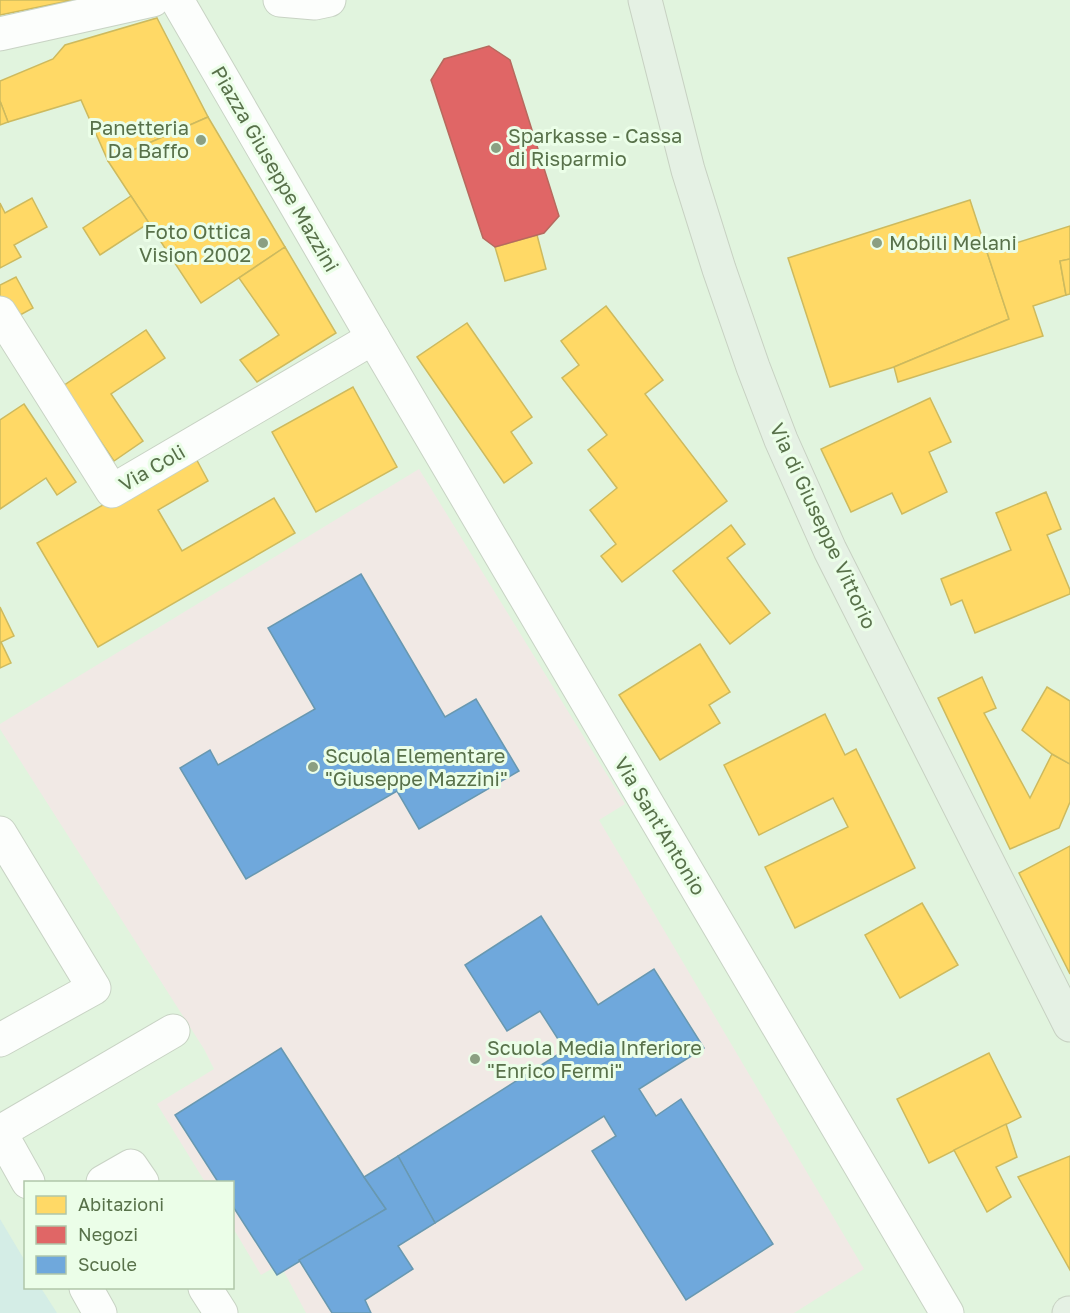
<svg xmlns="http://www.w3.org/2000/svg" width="1070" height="1313" viewBox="0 0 1070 1313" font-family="'Golos Text',sans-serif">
  <rect width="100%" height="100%" fill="#eaf5e9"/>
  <path fill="#e1f4de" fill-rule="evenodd" d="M 0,0 L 1070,0 L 1070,1313 L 0,1313 ZM 26,1182 L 232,1182 L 232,1288 L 26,1288 Z"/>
  <path fill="#f1e9e5" d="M 419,469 L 625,804 L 599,820 L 864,1269 L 794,1313 L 306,1313 L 280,1264 L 261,1275 L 233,1228 L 232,1182 L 205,1182 L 157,1104 L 214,1069 L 204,1049 L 0,729 L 0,724 Z"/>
  <path fill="#d4ede6" d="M 0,1219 L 25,1261 L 26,1288 L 41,1288 L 57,1313 L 0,1313 Z"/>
  <g fill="#ffd966" stroke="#cdba5e" stroke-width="1.5">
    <path d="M 0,0 L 73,0 L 0,15 Z"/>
    <path d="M 157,18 L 208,117 L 108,161 L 81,100 L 8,122 L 0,101 L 0,81 L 53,59 L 65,45 Z"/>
    <path d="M 0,101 L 8,122 L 0,125 Z"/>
    <path d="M 208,117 L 285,247 L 201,303 L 108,161 Z"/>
    <path d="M 131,196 L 149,223 L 100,255 L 83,228 Z"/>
    <path d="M 32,198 L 47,227 L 14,245 L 21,257 L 0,268 L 0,203 L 5,213 Z"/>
    <path d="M 970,200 L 1009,319 L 894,367 L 830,387 L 788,258 Z"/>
    <path d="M 1070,226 L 1070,259 L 1060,261 L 1066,295 L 1033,306 L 1043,336 L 898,382 L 894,367 L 1009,319 L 987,252 Z"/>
    <path d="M 537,235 L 546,269 L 505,281 L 495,247 Z"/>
    <path d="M 285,247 L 336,333 L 257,382 L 240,360 L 279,335 L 239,278 Z"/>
    <path d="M 1070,259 L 1070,294 L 1066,295 L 1060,261 Z"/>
    <path d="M 16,277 L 33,308 L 11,320 L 0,300 L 0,285 Z"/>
    <path d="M 606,306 L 663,380 L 645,394 L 727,501 L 622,582 L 601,556 L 616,544 L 590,510 L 617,488 L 588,450 L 607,435 L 562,378 L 579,365 L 561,341 Z"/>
    <path d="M 467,323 L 532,417 L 511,432 L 532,463 L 504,483 L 417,357 Z"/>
    <path d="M 146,330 L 165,358 L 111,394 L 143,441 L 114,461 L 63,386 Z"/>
    <path d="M 353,387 L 397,467 L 316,512 L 272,432 Z"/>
    <path d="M 930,398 L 951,442 L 929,452 L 947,492 L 902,514 L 892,493 L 851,512 L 821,449 Z"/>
    <path d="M 24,404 L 76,482 L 57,495 L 46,478 L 0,509 L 0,420 Z"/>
    <path d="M 193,453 L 208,481 L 158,510 L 182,551 L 274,498 L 295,533 L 98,647 L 37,543 Z"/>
    <path d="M 1046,492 L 1061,529 L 1047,535 L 1070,590 L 1070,594 L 975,633 L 962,600 L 951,605 L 941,579 L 1011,550 L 996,513 Z"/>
    <path d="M 731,525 L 745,544 L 727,558 L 770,613 L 730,644 L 673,571 Z"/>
    <path d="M 0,607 L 14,636 L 1,642 L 11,663 L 0,668 Z"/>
    <path d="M 700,644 L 730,692 L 709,705 L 720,723 L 660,760 L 619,695 Z"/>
    <path d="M 982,677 L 996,708 L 984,713 L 1030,798 L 1052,754 L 1070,764 L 1070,802 L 1059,828 L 1010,849 L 938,698 Z"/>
    <path d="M 1047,687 L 1070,701 L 1070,764 L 1052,754 L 1022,730 Z"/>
    <path d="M 825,714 L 845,755 L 856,749 L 915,868 L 795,928 L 765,867 L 848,827 L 833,798 L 759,835 L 724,765 Z"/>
    <path d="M 1070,846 L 1070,974 L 1019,873 Z"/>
    <path d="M 922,903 L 958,965 L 900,998 L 865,935 Z"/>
    <path d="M 989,1053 L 1021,1117 L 929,1163 L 897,1099 Z"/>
    <path d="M 1006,1124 L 1017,1157 L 996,1167 L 1011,1197 L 987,1212 L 954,1150 Z"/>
    <path d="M 1070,1156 L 1070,1270 L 1018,1177 Z"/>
  </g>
  <path fill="#e06666" stroke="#b7695e" stroke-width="1.5" d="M 489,46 L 510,60 L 559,216 L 544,233 L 495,247 L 483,238 L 431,80 L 444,59 Z"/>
  <g fill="#6fa8dc" stroke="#6898b0" stroke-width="1.5">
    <path d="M 361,574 L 445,717 L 476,699 L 519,771 L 419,829 L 397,791 L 246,879 L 180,768 L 210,750 L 218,765 L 315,709 L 268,628 Z"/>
    <path d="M 541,916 L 598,1005 L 654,969 L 704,1048 L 639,1089 L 656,1116 L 681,1099 L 773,1244 L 686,1300 L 592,1151 L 616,1136 L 604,1116 L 435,1223 L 398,1156 L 565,1050 L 540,1011 L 507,1031 L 465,965 Z"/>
    <path d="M 281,1048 L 364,1177 L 386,1209 L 277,1275 L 232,1205 L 232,1182 L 218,1182 L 175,1115 Z"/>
    <path d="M 398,1156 L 435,1223 L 398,1246 L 413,1269 L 365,1300 L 371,1313 L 332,1313 L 299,1260 L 386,1209 L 364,1177 Z"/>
  </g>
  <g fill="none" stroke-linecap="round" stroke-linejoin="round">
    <defs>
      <g id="minor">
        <path d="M 177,0 L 373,338 L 947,1313"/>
        <path d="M 280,0 L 315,3 L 329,0"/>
        <path d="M 0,34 L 153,0"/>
        <path d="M 0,313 L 112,491 L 373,338"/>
        <path d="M 0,833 L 94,988 L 0,1040"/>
        <path d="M 0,1132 L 173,1031"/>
        <path d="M 0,1132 L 28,1182"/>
        <path d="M 103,1182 L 131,1166 L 142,1182"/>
        <path d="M 86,1288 L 100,1313"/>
        <path d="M 205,1288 L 221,1313"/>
      </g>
      <g id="major">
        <path d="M 645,0 L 688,170 L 719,269 L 753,367 L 781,440 L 830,550 L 1070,1025"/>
        <path d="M 1069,1313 L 1070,1313"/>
      </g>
    </defs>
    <use href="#minor" stroke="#c8d3c4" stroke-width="35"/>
    <use href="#major" stroke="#c7d1c2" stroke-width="35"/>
    <use href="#minor" stroke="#fcfefc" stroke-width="33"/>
    <use href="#major" stroke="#e5f1e4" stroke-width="33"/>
  </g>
  <g fill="#8b9f82" stroke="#ebfee8" stroke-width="2">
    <circle cx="201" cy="140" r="6"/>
    <circle cx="496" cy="148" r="6"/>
    <circle cx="263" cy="243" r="6"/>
    <circle cx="877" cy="243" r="6"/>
    <circle cx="313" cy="767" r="6"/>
    <circle cx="475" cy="1059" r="6"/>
  </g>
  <g text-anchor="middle" stroke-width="6" stroke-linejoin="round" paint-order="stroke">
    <g font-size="20" fill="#58714a" stroke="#ebfee8" text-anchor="start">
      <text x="189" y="135" text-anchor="end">Panetteria<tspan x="189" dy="23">Da Baffo</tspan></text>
      <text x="508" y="143">Sparkasse - Cassa<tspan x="508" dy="23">di Risparmio</tspan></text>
      <text x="251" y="239" text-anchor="end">Foto Ottica<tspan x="251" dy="23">Vision 2002</tspan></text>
      <text x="889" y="250">Mobili Melani</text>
      <text x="325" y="763">Scuola Elementare<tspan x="325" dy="23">"Giuseppe Mazzini"</tspan></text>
      <text x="487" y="1055">Scuola Media Inferiore<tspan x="487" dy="23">"Enrico Fermi"</tspan></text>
    </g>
    <g font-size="20" fill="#58714a" stroke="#ebfee8">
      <text transform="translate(275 169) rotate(60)" y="7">Piazza Giuseppe Mazzini</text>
      <text transform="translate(152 468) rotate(-30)" y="7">Via Coli</text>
      <text transform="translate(823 526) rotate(65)" y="7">Via di Giuseppe Vittorio</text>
      <text transform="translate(660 826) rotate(59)" y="7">Via Sant'Antonio</text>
    </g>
  </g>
  <rect x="24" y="1181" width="210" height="108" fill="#ebfee8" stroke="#b0c6a9" stroke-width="1.5"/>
  <rect x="36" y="1196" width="30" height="18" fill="#ffd966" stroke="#b0c6a9" stroke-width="1.5"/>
  <text x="78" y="1211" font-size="18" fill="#58714a">Abitazioni</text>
  <rect x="36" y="1226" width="30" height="18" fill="#e06666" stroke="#b0c6a9" stroke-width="1.5"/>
  <text x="78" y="1241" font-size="18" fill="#58714a">Negozi</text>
  <rect x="36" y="1256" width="30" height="18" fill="#6fa8dc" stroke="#b0c6a9" stroke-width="1.5"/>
  <text x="78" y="1271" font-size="18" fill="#58714a">Scuole</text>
</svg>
